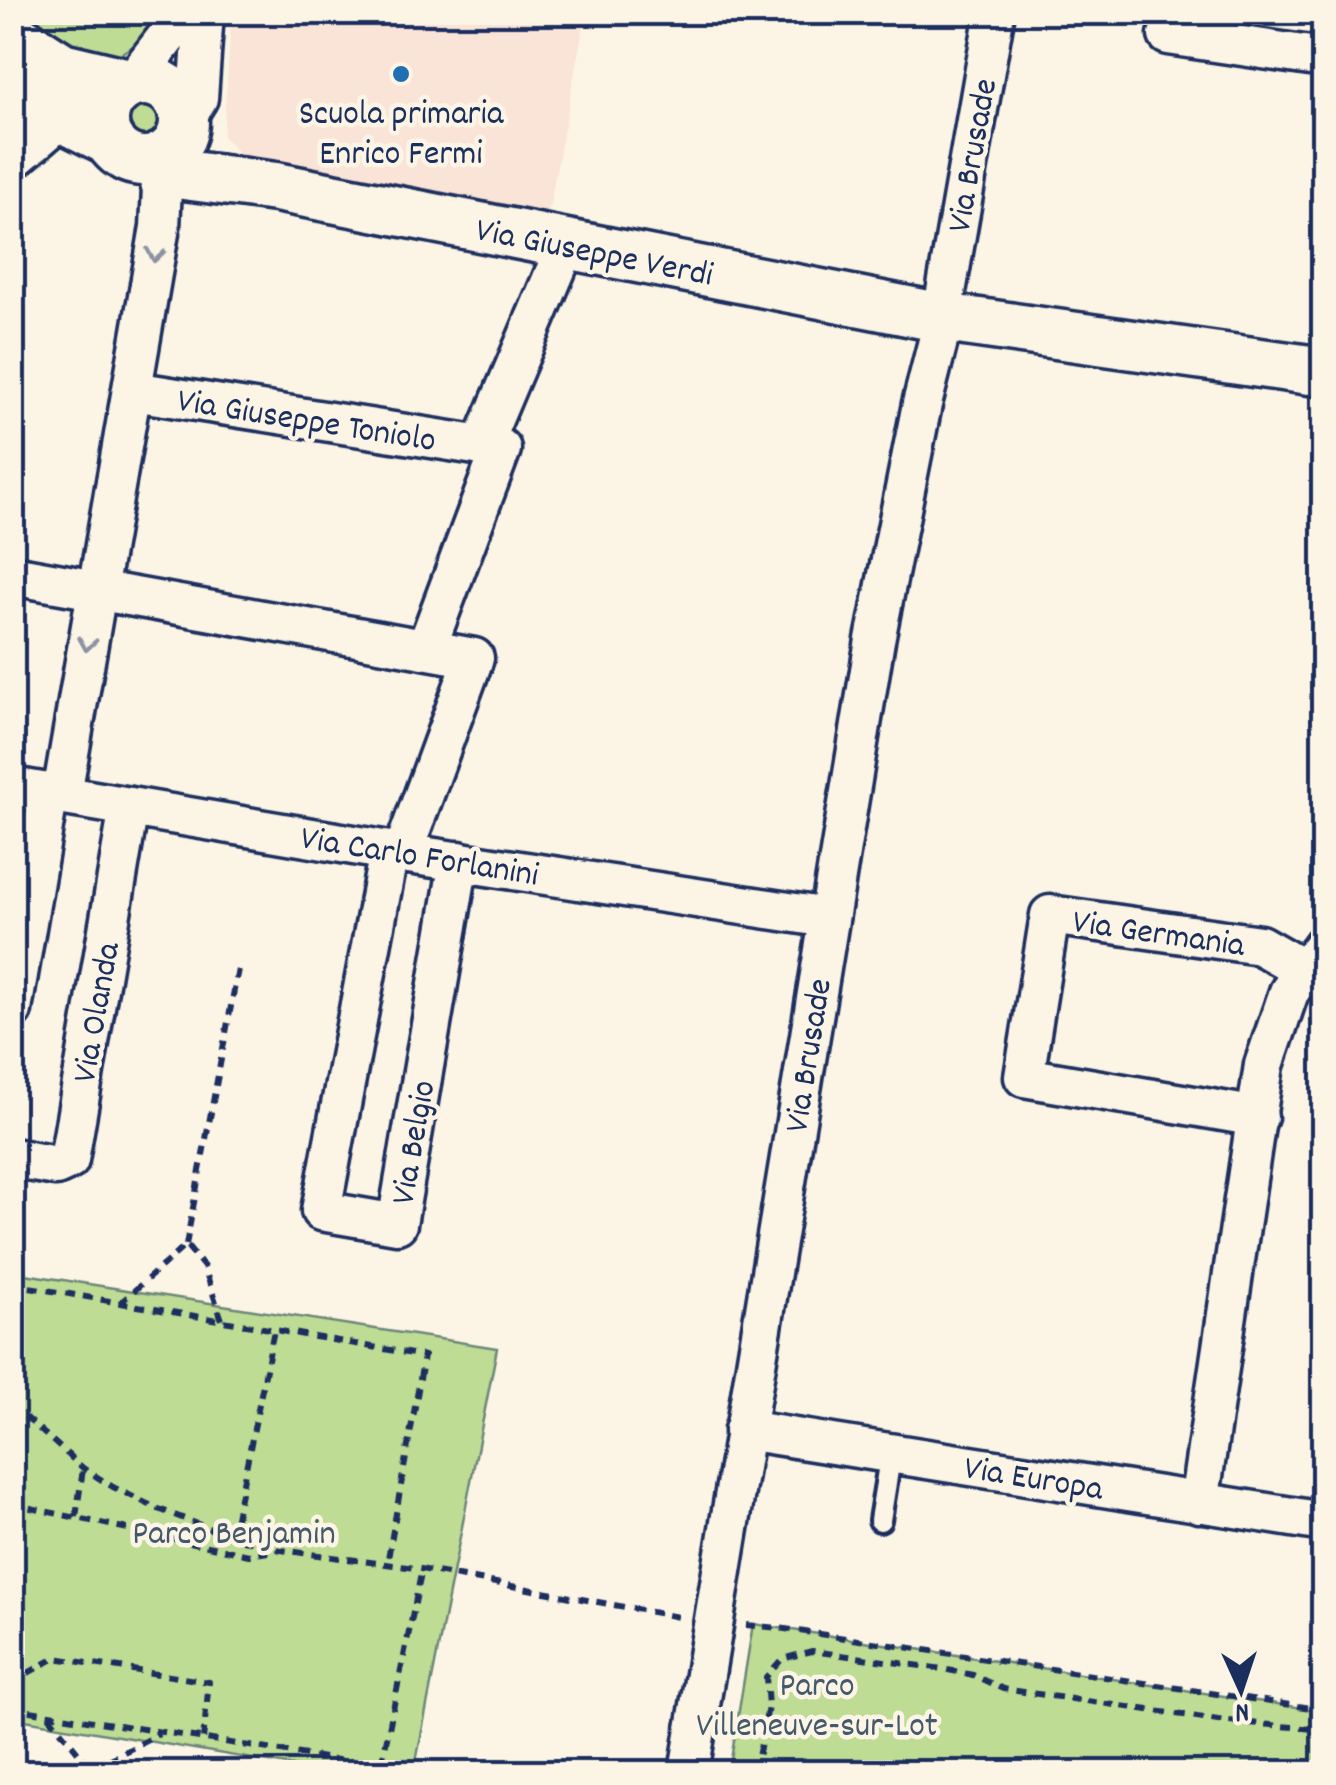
<svg xmlns="http://www.w3.org/2000/svg" width="1336" height="1785" viewBox="0 0 1336 1785" font-family="Dekko,sans-serif">
  <rect width="100%" height="100%" fill="#fcf5e5"/>
  <filter id="ink" filterUnits="userSpaceOnUse"><feTurbulence type="fractalNoise" baseFrequency=".01" numOctaves="2"/><feDisplacementMap in="SourceGraphic" scale="20" xChannelSelector="R" yChannelSelector="G"/><feConvolveMatrix kernelMatrix="1 2 1 2 8 2 1 2 1" color-interpolation-filters="sRGB"/></filter>
  <g filter="url(#ink)">
    <path fill="#fae3d7" d="M 232,13 L 586,13 L 547,219 L 242,157 L 223,136 Z"/>
    <g fill="#bedc94" stroke="#6c8679" stroke-width="2.5">
      <path d="M 13,13 L 157,13 L 148,37 L 110,60 L 64,58 Z"/>
      <circle cx="142" cy="120" r="18"/>
      <path d="M 12,1272 L 497,1348 L 414,1772 L 328,1772 L 13,1718 Z"/>
      <path d="M 753,1624 L 1323,1711 L 1323,1772 L 729,1772 Z"/>
    </g>
    <g fill="none" stroke-linecap="round" stroke-linejoin="round">
      <defs>
        <path id="service" d="M 880,1520 L 891,1452"/>
        <g id="minor">
          <path d="M 1168,35 L 1324,58"/>
          <path d="M 132,82 L 173,29 L 180,12"/>
          <path d="M 185,119 L 198,98 L 204,12"/>
          <path d="M 945,298 L 995,12"/>
          <path d="M 133,391 L 501,449 L 426,649"/>
          <path d="M 482,445 L 566,246"/>
          <path d="M 12,575 L 474,658 L 403,852"/>
          <path d="M 12,787 L 389,851 L 828,918"/>
          <path d="M 62,794 L 160,227 L 162,188 L 151,160"/>
          <path d="M 389,851 L 321,1211 L 397,1224 L 459,861"/>
          <path d="M 12,1010 L 49,792"/>
          <path d="M 1258,1117 L 1024,1077 L 1050,915 L 1260,945 L 1304,970"/>
          <path d="M 12,1158 L 56,1166 L 69,1160 L 129,807"/>
          <path d="M 744,1430 L 1324,1522"/>
          <path d="M 1199,1503 L 1264,1065 L 1289,992 L 1324,944"/>
          <path d="M 689,1772 L 875,640 L 922,404 L 938,341"/>
        </g>
        <g id="tertiary">
          <path d="M 12,35 L 62,67 L 129,83"/>
          <path d="M 12,57 L 58,115 L 110,141"/>
          <circle cx="144" cy="121" r="40"/>
          <path d="M 12,154 L 58,115 L 85,106"/>
          <path d="M 159,158 L 184,175 L 276,187 L 923,314"/>
          <path d="M 965,321 L 1324,372"/>
        </g>
      </defs>
      <use href="#service" stroke="#1b2f5e" stroke-width="28"/>
      <use href="#minor" stroke="#1b2f5e" stroke-width="45"/>
      <use href="#tertiary" stroke="#1b2f5e" stroke-width="55"/>
      <g stroke="#1b2f5e" stroke-width="6" stroke-dasharray="10 8" stroke-linecap="butt">
        <path d="M 55,12 C 84,23 113,18 143,16"/>
        <path d="M 186,1245 L 238,969"/>
        <path d="M 12,1284 L 424,1356 L 387,1564"/>
        <path d="M 120,1303 L 186,1245 L 204,1267 L 222,1320"/>
        <path d="M 12,1405 L 83,1468 L 113,1487 L 156,1508 L 232,1537 L 281,1550 L 415,1568 L 684,1618"/>
        <path d="M 12,1504 L 249,1555 L 275,1551"/>
        <path d="M 76,1517 L 83,1469"/>
        <path d="M 232,1537 L 274,1330"/>
        <path d="M 746,1625 L 779,1628 L 1324,1710"/>
        <path d="M 12,1682 L 55,1658 L 209,1682 L 203,1740"/>
        <path d="M 12,1708 L 381,1767 L 422,1569"/>
        <path d="M 49,1716 L 94,1772 L 109,1760 L 159,1734"/>
        <path d="M 755,1772 L 768,1707 L 766,1677 L 782,1659 L 812,1651 L 943,1669 L 973,1675 L 1003,1689 L 1218,1720 L 1324,1730"/>
      </g>
      <use href="#service" stroke="#fcf5e5" stroke-width="20"/>
      <use href="#minor" stroke="#fcf5e5" stroke-width="38"/>
      <use href="#tertiary" stroke="#fcf5e5" stroke-width="48"/>
    </g>
    <defs><path id="oneway-chevron" d="M-2-3.5L2.5 0L-2 3.5" fill="none" stroke-width="1.6" stroke-linecap="round" stroke-linejoin="round" transform="scale(2.5)"/></defs>
    <g stroke="#8c92a2">
      <use href="#oneway-chevron" transform="translate(155 255) rotate(99)"/>
      <use href="#oneway-chevron" transform="translate(87 644) rotate(99)"/>
    </g>
  </g>
  <circle fill="#1f6fb2" stroke="#fcf5e5" stroke-width="4" cx="401" cy="74" r="10"/>
  <g text-anchor="middle" stroke-width="9" stroke-linejoin="round" paint-order="stroke">
    <g font-size="35" fill="#1b2f5e" stroke="#fcf5e5">
      <text x="401" y="123">Scuola primaria<tspan x="401" dy="40">Enrico Fermi</tspan></text>
    </g>
    <g font-size="35" fill="#1b2f5e" stroke="#fcf5e5">
      <text transform="translate(970 155) rotate(-80)" y="12">Via Brusade</text>
      <text transform="translate(595 250) rotate(11)" y="12">Via Giuseppe Verdi</text>
      <text transform="translate(307 418) rotate(9)" y="12">Via Giuseppe Toniolo</text>
      <text transform="translate(420 854) rotate(9)" y="12">Via Carlo Forlanini</text>
      <text transform="translate(1159 931) rotate(8)" y="12">Via Germania</text>
      <text transform="translate(94 1012) rotate(-80)" y="12">Via Olanda</text>
      <text transform="translate(806 1055) rotate(-81)" y="12">Via Brusade</text>
      <text transform="translate(411 1142) rotate(-80)" y="12">Via Belgio</text>
      <text transform="translate(1034 1476) rotate(9)" y="12">Via Europa</text>
    </g>
    <g font-size="35" fill="#445a6c" stroke="#fcf5e5">
      <text x="234" y="1543">Parco Benjamin</text>
      <text x="817" y="1695">Parco<tspan x="817" dy="40">Villeneuve-sur-Lot</tspan></text>
    </g>
  </g>
  <rect width="1336" height="1785" fill="none" stroke="#fcf5e5" stroke-width="50"/>
  <rect x="25" y="25" width="1286" height="1735" fill="none" stroke="#1b2f5e" stroke-width="4" filter="url(#ink)"/>
  <g transform="translate(1241 1690) rotate(177)" stroke="#fcf5e5" stroke-width="8" paint-order="stroke">
  <path d="M0-8L18 38L0 25L-18 38Z" fill="#1b2f5e"/>
  <text y="-15" font-size="28" font-weight="bold" text-anchor="middle" fill="#1b2f5e">N</text>
  </g>
</svg>
